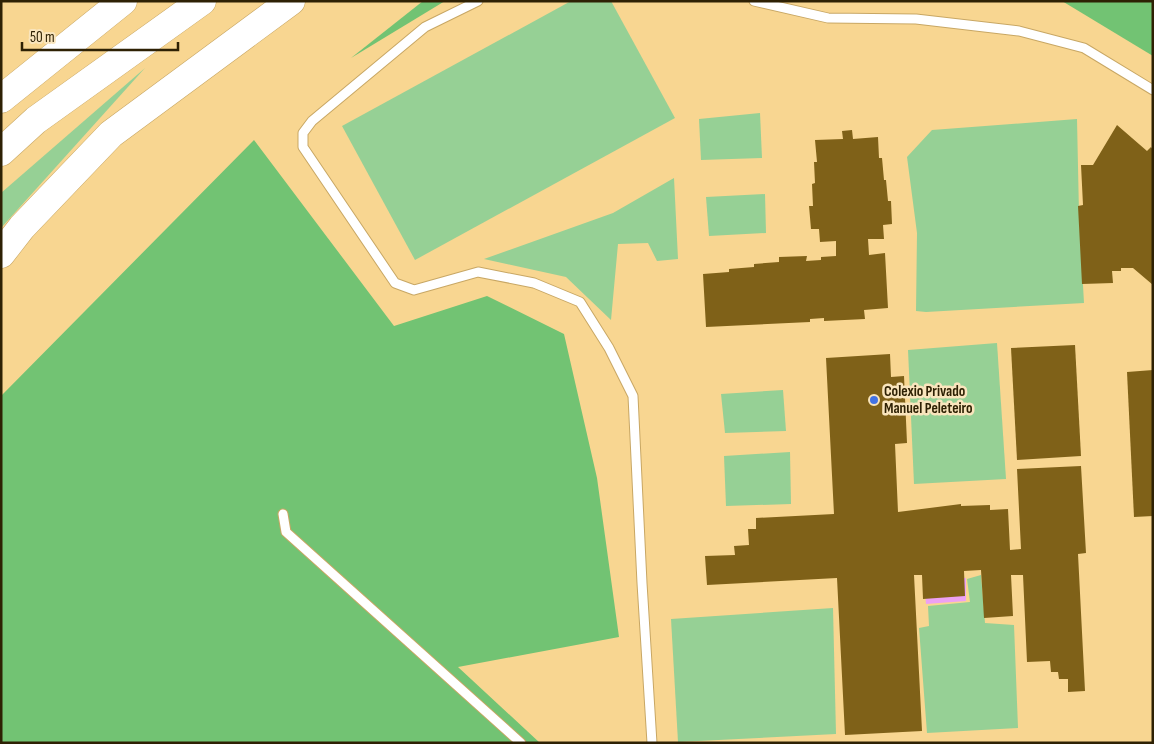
<svg xmlns="http://www.w3.org/2000/svg" width="1154" height="744" viewBox="0 0 1154 744" font-family="'Sofia Sans Condensed',sans-serif">
  <rect width="100%" height="100%" fill="#f8d691"/>
  <g fill="#96d095">
    <path d="M 571,1 L 611,1 L 675,118 L 415,260 L 342,126 Z"/>
    <path d="M 145,68 L 1,228 L 1,193 Z"/>
    <path d="M 760,113 L 762,158 L 701,160 L 699,119 Z"/>
    <path d="M 1077,119 L 1079,214 L 1084,303 L 926,312 L 916,311 L 917,233 L 907,157 L 932,130 Z"/>
    <path d="M 674,178 L 678,259 L 657,261 L 648,243 L 618,244 L 611,320 L 566,277 L 484,259 L 613,213 Z"/>
    <path d="M 765,194 L 766,233 L 709,236 L 706,197 Z"/>
    <path d="M 997,343 L 1006,479 L 914,484 L 908,350 Z"/>
    <path d="M 783,390 L 786,431 L 725,433 L 721,394 Z"/>
    <path d="M 790,452 L 791,504 L 726,506 L 724,456 Z"/>
    <path d="M 981,575 L 985,623 L 1014,625 L 1018,728 L 927,733 L 919,628 L 929,626 L 928,606 L 970,602 L 967,579 Z"/>
    <path d="M 833,608 L 836,734 L 678,742 L 671,619 Z"/>
  </g>
  <g fill="#72c373">
    <path d="M 423,1 L 445,1 L 351,58 Z"/>
    <path d="M 1062,1 L 1153,1 L 1153,56 Z"/>
    <path d="M 254,140 L 394,326 L 487,296 L 564,334 L 597,478 L 619,637 L 458,667 L 540,743 L 1,743 L 1,396 Z"/>
  </g>
  <path fill="#eda1f3" d="M 966,578 L 966,601 L 926,604 L 924,579 Z"/>
  <g fill="#7f6118">
    <path d="M 1117,125 L 1147,151 L 1151,147 L 1153,150 L 1153,285 L 1133,268 L 1121,268 L 1121,271 L 1112,271 L 1113,283 L 1082,284 L 1078,206 L 1083,205 L 1081,165 L 1093,165 Z"/>
    <path d="M 852,130 L 853,139 L 878,137 L 879,158 L 882,158 L 884,180 L 886,180 L 888,201 L 891,201 L 892,224 L 883,225 L 884,239 L 868,239 L 869,255 L 885,253 L 888,308 L 864,310 L 865,319 L 824,321 L 824,318 L 810,319 L 810,322 L 706,327 L 703,274 L 729,272 L 729,269 L 754,267 L 754,264 L 779,262 L 779,257 L 807,256 L 806,261 L 821,260 L 821,257 L 836,256 L 836,241 L 820,242 L 819,229 L 811,229 L 809,206 L 813,206 L 812,184 L 815,183 L 814,162 L 817,162 L 815,140 L 843,139 L 842,131 Z"/>
    <path d="M 1075,345 L 1081,456 L 1017,460 L 1011,348 Z"/>
    <path d="M 890,354 L 891,377 L 904,376 L 907,443 L 895,444 L 898,512 L 961,504 L 961,506 L 990,505 L 990,510 L 1008,509 L 1010,550 L 1021,549 L 1017,469 L 1081,466 L 1086,553 L 1078,554 L 1085,691 L 1068,692 L 1068,679 L 1059,679 L 1058,672 L 1051,672 L 1050,661 L 1027,662 L 1023,575 L 1011,575 L 1013,616 L 984,618 L 981,570 L 964,571 L 965,596 L 923,599 L 922,575 L 914,575 L 922,731 L 845,735 L 837,578 L 707,585 L 705,556 L 735,555 L 734,546 L 749,545 L 748,529 L 756,529 L 756,518 L 834,514 L 826,358 Z"/>
    <path d="M 1153,370 L 1153,516 L 1134,517 L 1127,372 Z"/>
  </g>
  <g fill="none" stroke-linecap="round" stroke-linejoin="round">
    <defs>
      <g id="service">
        <path d="M 478,1 L 425,27 L 312,121 L 303,133 L 303,147 L 395,283 L 414,290 L 478,272 L 534,283 L 580,302 L 609,348 L 633,396 L 642,583 L 652,743"/>
        <path d="M 754,1 L 828,18 L 916,19 L 1019,31 L 1084,48 L 1153,90"/>
        <path d="M 283,514 L 286,532 L 521,743"/>
      </g>
      <g id="motorway">
        <path d="M 1,99 L 123,1"/>
        <path d="M 1,152 L 36,120 L 202,1"/>
        <path d="M 1,254 L 22,227 L 111,134 L 291,1"/>
      </g>
    </defs>
    <use href="#service" stroke="#c8a764" stroke-width="11"/>
    <use href="#motorway" stroke="#c8a764" stroke-width="29"/>
    <use href="#service" stroke="#fff" stroke-width="9"/>
    <use href="#motorway" stroke="#fff" stroke-width="28"/>
  </g>
  <circle fill="#4373e4" stroke="#f9e5bd" stroke-width="2" cx="874" cy="400" r="5"/>
  <g text-anchor="middle" stroke-width="5" stroke-linejoin="round" paint-order="stroke">
    <g font-size="15" font-weight="bold" fill="#2e2104" stroke="#f9e5bd" text-anchor="start">
      <text x="884" y="396">Colexio Privado<tspan x="884" dy="17">Manuel Peleteiro</tspan></text>
    </g>
  </g>
  <rect width="1154" height="744" fill="none" stroke="#2e2104" stroke-width="5"/>
  <path d="M22 42v8h156v-8" fill="none" stroke="#2e2104" stroke-width="2.5"/>
  <text x="30" y="42" font-size="15" fill="#2e2104" stroke="#f9e5bd" stroke-width="4" paint-order="stroke">50 m</text>
</svg>
